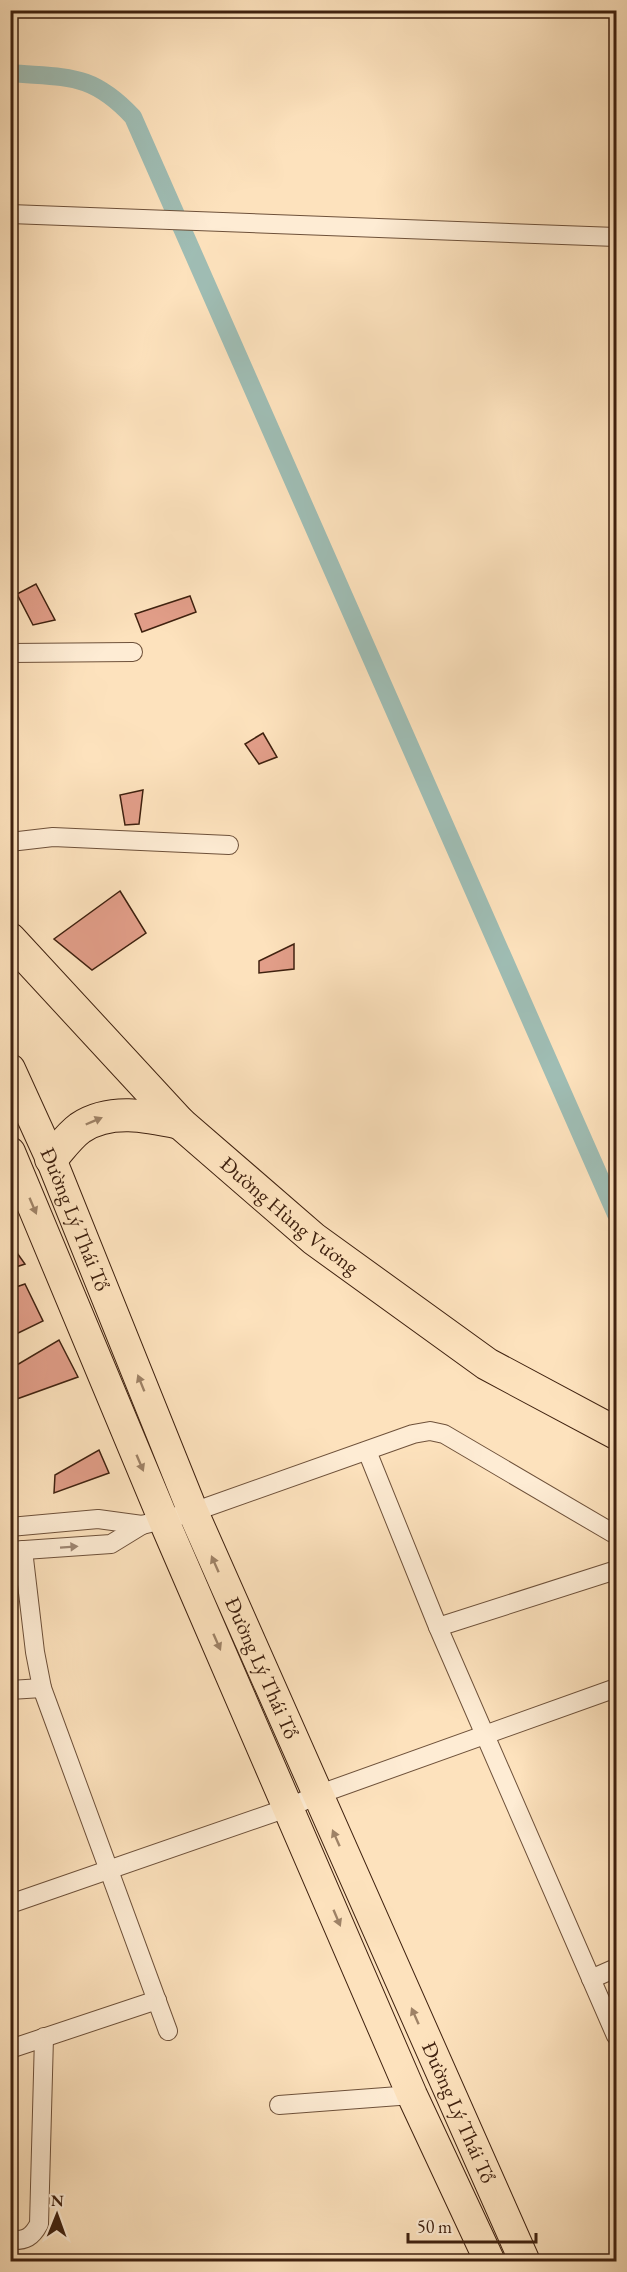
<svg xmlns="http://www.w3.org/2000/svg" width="627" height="2272" viewBox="0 0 627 2272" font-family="'EB Garamond',serif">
  <rect width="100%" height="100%" fill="#fde2bd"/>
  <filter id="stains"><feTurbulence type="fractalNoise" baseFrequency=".00333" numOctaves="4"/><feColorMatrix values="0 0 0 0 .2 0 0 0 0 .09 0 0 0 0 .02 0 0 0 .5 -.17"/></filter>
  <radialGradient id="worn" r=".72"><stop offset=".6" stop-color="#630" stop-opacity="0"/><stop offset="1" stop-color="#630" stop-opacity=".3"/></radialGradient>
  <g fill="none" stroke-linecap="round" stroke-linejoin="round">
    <path stroke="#9fbdb4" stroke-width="18" d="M 10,73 C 67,78 91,72 133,117 L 616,1214"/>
  </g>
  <g fill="#e29e89" stroke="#3f210f" stroke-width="1.5">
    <path d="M 36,584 L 55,620 L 33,625 L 17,594 Z"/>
    <path d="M 190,596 L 196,612 L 142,632 L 135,614 Z"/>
    <path d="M 263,733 L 277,757 L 259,764 L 245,744 Z"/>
    <path d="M 143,790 L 139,824 L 125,825 L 120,795 Z"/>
    <path d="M 120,891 L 146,933 L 92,970 L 54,939 Z"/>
    <path d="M 294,944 L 294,969 L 259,973 L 259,961 Z"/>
    <path d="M 10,1243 L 25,1264 L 10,1269 Z"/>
    <path d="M 25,1284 L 43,1321 L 10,1337 L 10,1289 Z"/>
    <path d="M 59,1340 L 78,1377 L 14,1400 L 10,1393 L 10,1369 Z"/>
    <path d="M 99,1450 L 109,1473 L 54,1493 L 55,1475 Z"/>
  </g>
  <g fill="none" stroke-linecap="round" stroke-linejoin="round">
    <defs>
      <g id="minor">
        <path d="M 10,214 L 616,237"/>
        <path d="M 10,653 L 133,652"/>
        <path d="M 10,842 L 53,837 L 229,845"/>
        <path d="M 367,1451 L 438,1627 L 616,2036"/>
        <path d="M 10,1527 L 98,1519 L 142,1525"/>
        <path d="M 23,1550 L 35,1652 L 42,1688 L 168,2031"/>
        <path d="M 10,1551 L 111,1544 L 142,1525 L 193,1512 L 413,1434 L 430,1431 L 444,1434 L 616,1535"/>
        <path d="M 438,1627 L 616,1570"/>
        <path d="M 10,1690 L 42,1688"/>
        <path d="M 10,1904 L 290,1807 L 317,1795 L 616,1688"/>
        <path d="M 591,1979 L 616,1968"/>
        <path d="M 10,2049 L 157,2000"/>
        <path d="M 279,2105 L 412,2095"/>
        <path d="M 10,2240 C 26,2241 32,2237 39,2224 L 44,2037"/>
      </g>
      <g id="primary">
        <path id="s1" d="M 10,1069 L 51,1159 L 193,1512 L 525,2262"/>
        <path d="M 10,1152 L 164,1521 L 412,2095 L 490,2262"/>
      </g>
      <g id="trunk">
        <path id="s2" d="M 10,939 L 180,1123 L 314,1239 L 487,1364 L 616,1433"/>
        <path d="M 51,1159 C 60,1149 69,1136 80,1128 C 110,1108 147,1116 180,1123"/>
      </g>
    </defs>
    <use href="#minor" stroke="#6e513a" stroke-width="20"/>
    <use href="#primary" stroke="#3f210f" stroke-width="32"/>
    <use href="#trunk" stroke="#3f210f" stroke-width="34"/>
    <use href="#minor" stroke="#feecd4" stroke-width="18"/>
    <use href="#primary" stroke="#fde2bd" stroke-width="30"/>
    <use href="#trunk" stroke="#fde2bd" stroke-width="32"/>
  </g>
  <defs><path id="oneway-solid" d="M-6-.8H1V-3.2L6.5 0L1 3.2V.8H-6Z" transform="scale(1.5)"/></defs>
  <g fill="#9e8266">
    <use href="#oneway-solid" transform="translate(94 1121) rotate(-23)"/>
    <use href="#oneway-solid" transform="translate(33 1206) rotate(67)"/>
    <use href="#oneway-solid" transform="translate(141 1383) rotate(-112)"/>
    <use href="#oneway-solid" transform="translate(140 1463) rotate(67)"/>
    <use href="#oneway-solid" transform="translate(215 1564) rotate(-114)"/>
    <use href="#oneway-solid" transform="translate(217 1642) rotate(66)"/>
    <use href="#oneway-solid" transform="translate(336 1838) rotate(-114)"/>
    <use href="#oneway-solid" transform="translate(337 1918) rotate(67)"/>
    <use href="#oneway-solid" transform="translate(415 2016) rotate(-114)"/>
  </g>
  <use fill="#9e8672" href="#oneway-solid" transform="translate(69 1547) rotate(-4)"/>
  <g text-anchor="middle" stroke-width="6" stroke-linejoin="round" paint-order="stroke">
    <g font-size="21" fill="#3f210f" stroke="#feecd4">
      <text dy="7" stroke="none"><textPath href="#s2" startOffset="394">Đường Hùng Vương</textPath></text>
      <text dy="7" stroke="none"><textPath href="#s1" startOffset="164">Đường Lý Thái Tổ</textPath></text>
      <text dy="7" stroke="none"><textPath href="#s1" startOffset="650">Đường Lý Thái Tổ</textPath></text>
      <text dy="7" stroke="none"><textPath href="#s1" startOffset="1136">Đường Lý Thái Tổ</textPath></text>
    </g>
  </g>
  <rect width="627" height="2272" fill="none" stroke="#fde2bd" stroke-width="36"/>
  <rect x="12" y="12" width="603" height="2248" fill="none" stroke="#3f210f" stroke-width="3"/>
  <rect x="18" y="18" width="591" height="2236" fill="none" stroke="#3f210f" stroke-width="1.5"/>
  <g transform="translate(57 2215) rotate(1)" stroke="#feecd4" stroke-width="4.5" paint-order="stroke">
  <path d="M0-4.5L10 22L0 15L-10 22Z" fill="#3f210f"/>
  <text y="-9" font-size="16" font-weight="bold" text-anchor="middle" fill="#3f210f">N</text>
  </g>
  <path d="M408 2233v9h128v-9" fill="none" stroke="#3f210f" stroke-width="3"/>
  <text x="417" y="2233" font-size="18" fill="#3f210f" stroke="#feecd4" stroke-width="4.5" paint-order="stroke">50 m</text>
  <rect width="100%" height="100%" filter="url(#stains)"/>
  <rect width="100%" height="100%" fill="url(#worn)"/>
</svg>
